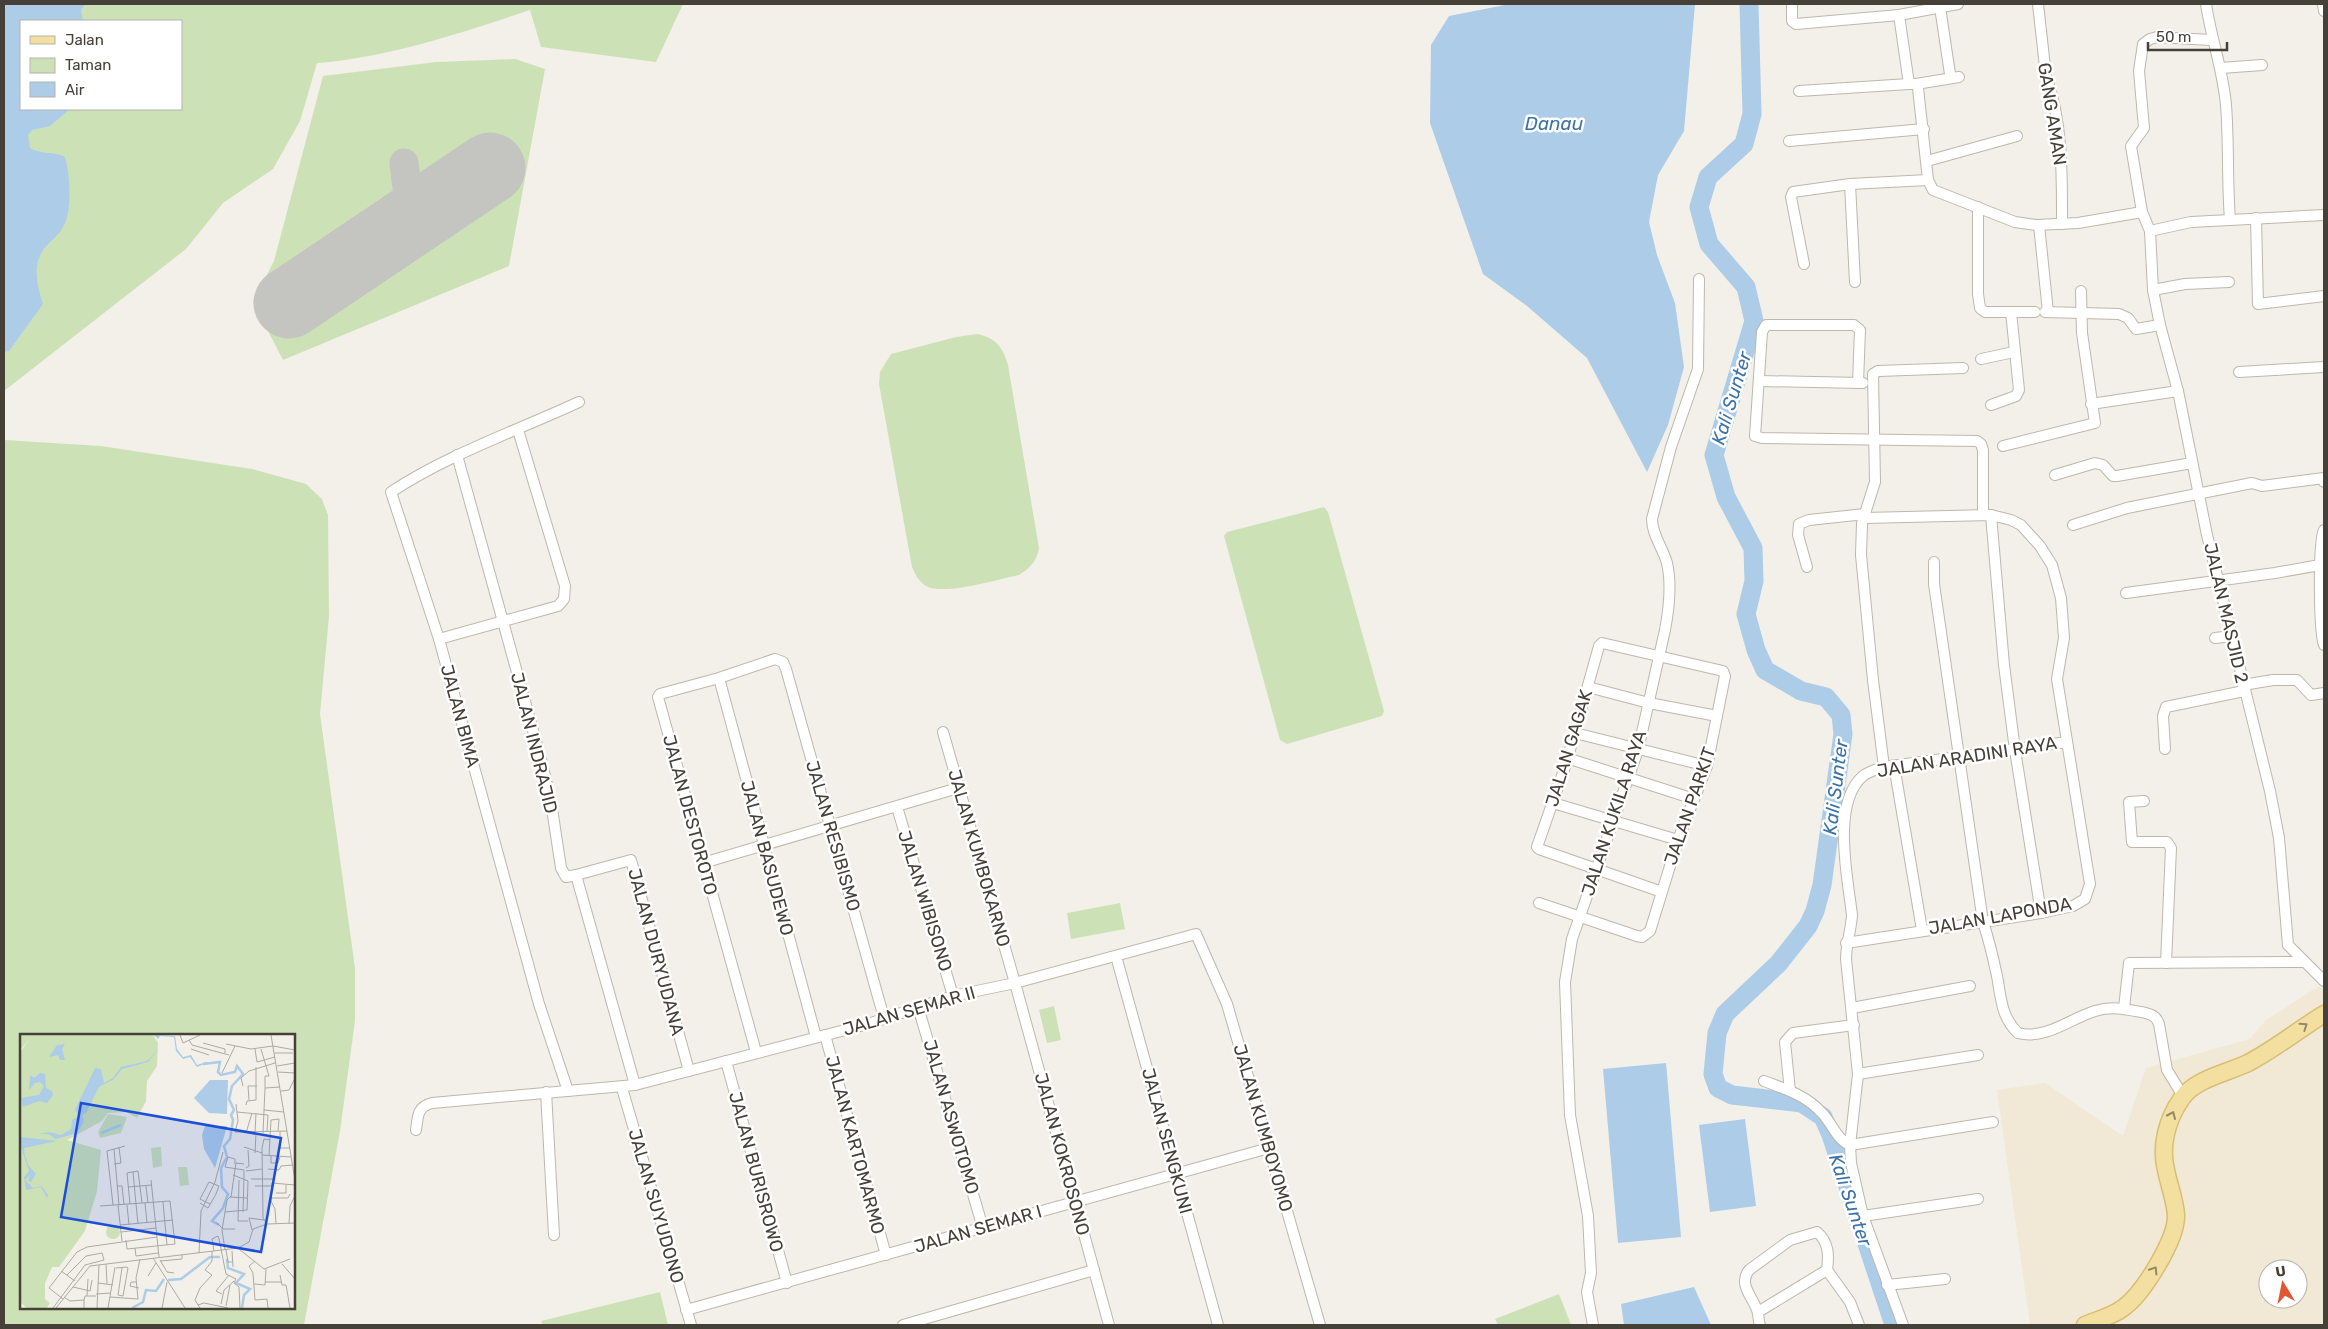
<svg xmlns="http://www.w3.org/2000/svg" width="2328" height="1329" viewBox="0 0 2328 1329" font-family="Rubik,sans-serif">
  <rect width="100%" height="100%" fill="#f2f0e9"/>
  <path fill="#f2e8d6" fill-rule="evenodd" d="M 2319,986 L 2324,990 L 2324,1325 L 2030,1325 L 1997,1090 L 2045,1083 L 2123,1136 L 2146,1068 L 2250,1039 L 2266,1020 ZM 2268,1269 L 2298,1269 L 2298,1299 L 2268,1299 Z"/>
  <g fill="#cce2b6" fill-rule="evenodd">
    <path d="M 4,4 L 683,4 L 656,62 L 541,47 L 530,10 C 461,33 390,57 317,63 L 300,121 L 273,169 L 223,203 L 186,249 L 4,391 ZM 21,21 L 181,21 L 181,109 L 21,109 Z"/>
    <path d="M 515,59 L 545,69 L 509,266 L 283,360 L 253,302 L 274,261 L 323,76 L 436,62 Z"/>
    <path d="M 977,334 C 996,338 1003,347 1008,365 L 1039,548 C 1037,561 1030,568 1019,575 C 998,579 944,596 926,586 C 919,582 915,574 912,567 L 879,384 L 880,372 L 891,354 L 956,337 Z"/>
    <path d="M 4,440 L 101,446 L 252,469 L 306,484 L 322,499 L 328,515 L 329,616 L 320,714 L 355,968 L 355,1021 L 340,1131 L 304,1325 L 4,1325 ZM 294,1035 L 294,1308 L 21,1308 L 21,1035 Z"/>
    <path d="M 1324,507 L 1328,512 L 1384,711 L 1382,716 L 1287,744 L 1280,740 L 1224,536 L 1227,532 Z"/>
    <path d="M 1120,903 L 1125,929 L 1071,939 L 1067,913 Z"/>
    <path d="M 1054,1006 L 1061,1040 L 1047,1043 L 1039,1010 Z"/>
    <path d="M 660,1292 L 668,1325 L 543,1325 L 541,1321 Z"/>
    <path d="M 1559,1294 L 1571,1325 L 1498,1325 L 1495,1319 Z"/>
  </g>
  <g fill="#accce8">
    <path d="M 4,4 L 85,4 L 81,10 L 83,21 L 21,21 L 21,109 L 70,109 L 50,126 L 32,130 L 28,135 L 30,148 C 42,155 53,151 65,157 C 70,174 73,213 62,229 C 57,237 47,243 42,252 C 32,268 38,288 43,304 L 9,351 L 4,352 Z"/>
    <path d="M 1510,4 L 1695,4 L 1684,131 L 1658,175 L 1649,222 L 1657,255 L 1675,303 L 1684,367 L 1668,425 L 1647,472 L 1587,358 L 1527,306 L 1483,274 L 1430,123 L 1431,45 L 1449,16 Z"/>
    <path d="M 1666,1063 L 1681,1237 L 1618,1243 L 1603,1069 Z"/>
    <path d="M 1745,1119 L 1756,1206 L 1710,1212 L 1699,1125 Z"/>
    <path d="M 1694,1287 L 1711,1325 L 1624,1325 L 1621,1304 Z"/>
  </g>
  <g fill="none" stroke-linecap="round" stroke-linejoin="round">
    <path stroke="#accce8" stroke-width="19" d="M 1749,4 L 1752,114 L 1744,144 L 1708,177 L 1699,207 L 1709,244 L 1746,287 L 1754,321 L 1714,455 L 1726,497 L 1753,548 L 1754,581 L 1746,614 L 1756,650 L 1765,670 L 1801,691 L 1826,697 L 1841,715 L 1843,734 L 1822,885 L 1815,911 L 1808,926 L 1778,964 L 1725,1014 L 1717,1033 L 1713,1074 L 1718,1088 L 1732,1095 L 1802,1103 L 1823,1117 L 1831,1135 L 1894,1325"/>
    <path stroke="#c4c4c0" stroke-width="29" d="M 404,163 L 411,221"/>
    <path stroke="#c4c4c0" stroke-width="71" d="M 289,303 L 490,168"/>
    <defs>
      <g id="minor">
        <path d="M 1792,4 L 1792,21 L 1796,24 L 1899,15 L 1958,4"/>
        <path d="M 2038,4 L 2046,76 C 2063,122 2062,175 2062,224"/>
        <path d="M 2206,4 C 2211,38 2223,70 2226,105 C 2229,143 2227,182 2230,220"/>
        <path d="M 2323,4 L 2324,11"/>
        <path d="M 1940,7 L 1950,74"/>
        <path d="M 1899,15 L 1909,84 L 1916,84 L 1918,88 L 1928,180 L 1933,190 L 2015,222 L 2036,225 L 2078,223 L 2142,212"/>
        <path d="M 2211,40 L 2157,37 L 2150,39 L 2143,44 L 2139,71 L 2144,128 L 2131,146 L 2142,212 L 2150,231 L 2153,290 L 2160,325 L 2178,391 L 2207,535 L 2270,791 L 2279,838 L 2288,945 L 2324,981"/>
        <path d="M 2221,68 L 2262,65"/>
        <path d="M 1916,84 L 1959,77"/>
        <path d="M 1799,91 L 1909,84"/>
        <path d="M 1789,141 L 1924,129"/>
        <path d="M 1927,161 L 2017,136"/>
        <path d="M 1850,184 L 1855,282"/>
        <path d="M 1978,207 L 1978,294 L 1980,308 L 1985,312 L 2035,312"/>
        <path d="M 2256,218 L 2258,304 L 2324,296"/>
        <path d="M 2039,225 L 2048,312"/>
        <path d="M 2150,231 L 2191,222 L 2324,215"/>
        <path d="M 1804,264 L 1791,197 L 1793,192 L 1850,184 L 1928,180"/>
        <path d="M 2153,290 L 2185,284 L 2229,282"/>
        <path d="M 2045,312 L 2119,314 L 2128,318 L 2136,329 L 2160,325"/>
        <path d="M 1981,359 L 2014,352"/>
        <path d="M 2239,372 L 2324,367"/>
        <path d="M 1760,381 L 1863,383"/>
        <path d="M 1858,383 L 1860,330 L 1854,325 L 1766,325 L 1762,332 L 1755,436 L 1762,438 L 1977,441 L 1981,444 L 1983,450 L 1983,515"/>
        <path d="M 2091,404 L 2178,391"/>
        <path d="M 1991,405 L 2016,396 L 2019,390 L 2011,312"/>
        <path d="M 2003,446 L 2095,423 L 2082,333 L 2081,291"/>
        <path d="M 457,455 L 542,763 L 551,802 L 561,868 L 566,877 L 576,875 L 635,1085"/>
        <path d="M 2055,475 L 2095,463 L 2103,465 L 2113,476 L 2117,476 L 2192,463"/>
        <path d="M 1991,515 L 2004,665 L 2015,750 L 2041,913"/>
        <path d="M 2073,525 L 2127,508 L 2252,483 L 2262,486 L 2324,478 L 2324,482"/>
        <path d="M 2324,530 C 2318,541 2319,632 2324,645"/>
        <path d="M 1934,562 L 1934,584 L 1983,922 C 1989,940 1993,957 1997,976 C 2001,997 2001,1017 2018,1033 C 2046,1040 2069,1019 2095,1011 C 2111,1006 2125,1009 2141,1012 C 2150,1014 2156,1015 2159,1024 L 2167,1070 L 2183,1096"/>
        <path d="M 1807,567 L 1798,535 L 1799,524 L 1809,520 L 1865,514"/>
        <path d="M 2126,593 L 2275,573 L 2320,565"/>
        <path d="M 2215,638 L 2232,636"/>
        <path d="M 439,639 L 558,606 L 564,599 L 565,586 L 518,430"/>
        <path d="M 719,678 L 816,1037"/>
        <path d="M 2243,685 L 2273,680 L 2297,680 L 2311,695 L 2324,693"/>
        <path d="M 1588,687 L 1649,703 L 1717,716"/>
        <path d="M 943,732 L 1015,983 L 1109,1325"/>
        <path d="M 1575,733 L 1707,766"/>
        <path d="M 2165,749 L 2163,716 L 2166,707 L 2244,691"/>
        <path d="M 1567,758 L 1694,799"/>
        <path d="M 1894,765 L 1922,930"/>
        <path d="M 1884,767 L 1873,680 L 1861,555 L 1862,523 L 1875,482 L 1873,374 L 1878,371 L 1963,368"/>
        <path d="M 2144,801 L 2129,802 L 2132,842 L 2167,842 L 2171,848 L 2166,963"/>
        <path d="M 1553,803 L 1678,840"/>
        <path d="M 897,807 L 953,996"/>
        <path d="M 703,863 L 958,788"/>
        <path d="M 576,875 L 631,860 L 689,1071"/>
        <path d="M 1539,903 L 1637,936 L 1642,937 L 1650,931 L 1678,840 L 1707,766 L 1725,676 L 1723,671 L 1602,643 L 1599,646 L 1566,764 L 1537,847 L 1539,849 L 1662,892"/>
        <path d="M 1846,943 L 2041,913 L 2073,906 L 2085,899 L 2090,884 L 2057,679 L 2064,638 L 2061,598 L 2052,565 L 2040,546 L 2021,525 L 2011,520 L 1991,515 L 1864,518"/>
        <path d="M 1116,956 L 1218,1325"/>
        <path d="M 918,1007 L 983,1228"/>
        <path d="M 1852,1008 L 1970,986"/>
        <path d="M 2124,1008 L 2129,963 L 2303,962"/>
        <path d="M 825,1035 L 886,1255"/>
        <path d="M 756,1052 L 658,697 L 660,694 L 719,678 L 775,659 L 783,662 L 786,669 L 884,1018"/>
        <path d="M 726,1061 L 787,1283"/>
        <path d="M 1858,1074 L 1978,1055"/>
        <path d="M 1764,1081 C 1785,1089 1806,1095 1822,1113 C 1832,1123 1836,1139 1850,1145 L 1993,1122"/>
        <path d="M 622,1088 L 691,1325"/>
        <path d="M 568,1091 L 539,1004 L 439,639 L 391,492 C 449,454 516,431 579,402"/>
        <path d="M 1790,1091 L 1785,1042 L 1793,1033 L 1854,1025"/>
        <path d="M 546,1092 L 554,1235"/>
        <path d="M 416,1130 C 418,1116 417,1107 432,1103 L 635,1085 L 868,1024 L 953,996 L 1015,983 L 1196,934 L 1227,1004 L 1320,1325"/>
        <path d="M 1863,1216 L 1978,1199"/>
        <path d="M 1827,1270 L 1850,1302 L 1859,1325"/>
        <path d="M 1887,1285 L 1945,1279"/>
        <path d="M 686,1310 L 1269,1148"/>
        <path d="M 1758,1312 L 1827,1270"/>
        <path d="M 903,1325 L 1094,1270"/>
        <path d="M 1593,1325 L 1587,1292 L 1591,1273 L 1588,1216 L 1570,1115 L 1565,982 L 1572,939 L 1638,750 L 1665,630 C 1669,609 1672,585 1667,563 C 1663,548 1652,535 1652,519 L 1671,447 L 1698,369 L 1699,279"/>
        <path d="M 1760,1325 C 1758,1320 1759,1315 1757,1310 C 1752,1296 1738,1284 1749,1270 L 1790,1240 L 1817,1232 C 1829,1242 1829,1256 1827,1270"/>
        <path d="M 1903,1325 L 1863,1216 L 1851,1163 L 1850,1145 L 1858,1074 L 1846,959 C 1846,944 1851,931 1852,915 C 1848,879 1831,803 1863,776 C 1869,771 1877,769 1884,767 L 2067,742"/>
      </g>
      <path id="primary" d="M 2085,1325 C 2097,1320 2113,1316 2123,1308 C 2143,1294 2177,1239 2176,1215 C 2175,1200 2169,1185 2166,1170 C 2160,1146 2167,1119 2182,1098 C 2195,1079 2227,1073 2248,1063 C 2275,1049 2298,1030 2324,1014"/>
    </defs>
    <use href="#minor" stroke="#bdb8ac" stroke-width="12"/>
    <use href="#primary" stroke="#d6be73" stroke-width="19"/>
    <use href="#minor" stroke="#fff" stroke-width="10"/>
    <use href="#primary" stroke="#f3e0a1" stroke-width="16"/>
  </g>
  <defs><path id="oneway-chevron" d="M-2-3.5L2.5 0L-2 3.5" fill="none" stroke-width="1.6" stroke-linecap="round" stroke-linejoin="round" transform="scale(1.25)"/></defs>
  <g stroke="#938967">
    <use href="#oneway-chevron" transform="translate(2304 1026) rotate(-34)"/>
    <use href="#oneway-chevron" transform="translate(2172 1115) rotate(-66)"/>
    <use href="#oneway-chevron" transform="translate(2154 1270) rotate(-58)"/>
  </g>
  <g text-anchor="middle" stroke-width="5" stroke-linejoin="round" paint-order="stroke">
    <g font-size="18" fill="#454138" stroke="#fff">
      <text transform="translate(2052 114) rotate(81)" y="6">GANG AMAN</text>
      <text transform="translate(2226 613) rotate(77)" y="6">JALAN MASJID 2</text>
      <text transform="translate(460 716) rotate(75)" y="6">JALAN BIMA</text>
      <text transform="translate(534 743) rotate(76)" y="6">JALAN INDRAJID</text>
      <text transform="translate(1569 748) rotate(-73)" y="6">JALAN GAGAK</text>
      <text transform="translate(1967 757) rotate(-9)" y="6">JALAN ARADINI RAYA</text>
      <text transform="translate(1690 806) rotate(-71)" y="6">JALAN PARKIT</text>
      <text transform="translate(1614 813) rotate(-72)" y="6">JALAN KUKILA RAYA</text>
      <text transform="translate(690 815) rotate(75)" y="6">JALAN DESTOROTO</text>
      <text transform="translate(833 836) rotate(74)" y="6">JALAN RESIBISMO</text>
      <text transform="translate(767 858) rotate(75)" y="6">JALAN BASUDEWO</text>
      <text transform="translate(979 858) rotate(74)" y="6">JALAN KUMBOKARNO</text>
      <text transform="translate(925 901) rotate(73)" y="6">JALAN WIBISONO</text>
      <text transform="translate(2000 916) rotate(-10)" y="6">JALAN LAPONDA</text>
      <text transform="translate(656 952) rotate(75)" y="6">JALAN DURYUDANA</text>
      <text transform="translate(909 1011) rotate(-16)" y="6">JALAN SEMAR II</text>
      <text transform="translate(951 1117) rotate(74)" y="6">JALAN ASWOTOMO</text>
      <text transform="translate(1263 1128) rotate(74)" y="6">JALAN KUMBOYOMO</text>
      <text transform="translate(1167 1141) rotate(75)" y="6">JALAN SENGKUNI</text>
      <text transform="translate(855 1145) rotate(75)" y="6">JALAN KARTOMARMO</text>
      <text transform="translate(1062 1154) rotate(75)" y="6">JALAN KOKROSONO</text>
      <text transform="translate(756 1172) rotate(75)" y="6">JALAN BURISROWO</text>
      <text transform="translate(656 1206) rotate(74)" y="6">JALAN SUYUDONO</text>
      <text transform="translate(978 1229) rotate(-16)" y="6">JALAN SEMAR I</text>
    </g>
    <g font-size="19" font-style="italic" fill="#3d73a5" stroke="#fff">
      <text x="1554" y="130">Danau</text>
      <text transform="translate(1731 398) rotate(-73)" y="7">Kali Sunter</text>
      <text transform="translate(1835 787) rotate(-83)" y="7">Kali Sunter</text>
      <text transform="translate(1851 1200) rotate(71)" y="7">Kali Sunter</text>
    </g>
  </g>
  <g transform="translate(20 1034)">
    <rect width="275" height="275" fill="#f2f0e9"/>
    <path d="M 0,1 L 133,1 L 138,9 L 137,32 L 127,47 L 126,67 L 117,84 L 106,78 L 88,79 L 82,87 L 47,106 L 81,116 L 77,157 L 65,197 L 39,233 L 32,233 L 25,249 L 25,265 L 30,269 L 27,274 L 7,274 L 0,268 L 0,18 L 10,5 L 0,16 ZM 88,80 L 107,83 L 101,99 L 80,104 L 78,98 ZM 141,113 L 142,132 L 133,134 L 131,114 ZM 158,133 L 167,133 L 169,151 L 160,152 ZM86 198a7 7 0 1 1 14 0a7 7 0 1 1-14 0Z" fill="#cce2b6"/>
    <path d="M 134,1 L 155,2 L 157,15 L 163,23 L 171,21 L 177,31 L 186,28 L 189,28 L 177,33 L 170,23 L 163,25 L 156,17 L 154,3 L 140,2 L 138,5 ZM 45,10 L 42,15 L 45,26 L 40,26 L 38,21 L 29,23 L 37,11 ZM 136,18 L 128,28 L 102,35 L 94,45 L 79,53 L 66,79 L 62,81 L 64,88 L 57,99 L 36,105 L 28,100 L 18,100 L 29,98 L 41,101 L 51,95 L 52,86 L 59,82 L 55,76 L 75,34 L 81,35 L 84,49 L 93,44 L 101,33 L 127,27 ZM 20,39 L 25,40 L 26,54 L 32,57 L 33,61 L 27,69 L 19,67 L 3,73 L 1,64 L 19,61 L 24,52 L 20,48 L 15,49 L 9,56 L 10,41 L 14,44 ZM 190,46 L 208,46 L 207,80 L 189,79 L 174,64 ZM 185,92 L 207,92 L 195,134 L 184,115 L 182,101 ZM 0,103 L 37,107 L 4,114 L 5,123 L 7,126 L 8,131 L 16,140 L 11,148 L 8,147 L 10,141 L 5,146 L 13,154 L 21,152 L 24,155 L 28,161 L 27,164 L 21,153 L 6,156 L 4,143 L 9,137 L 0,110 Z" fill="#accce8"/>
    <path fill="none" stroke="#accce8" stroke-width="2.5" d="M 183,30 L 200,28 L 198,38 L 201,41 L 215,38 L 217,32 L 223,40 L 212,52 L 209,65 L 214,76 L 211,81 L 213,86 L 210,105 L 204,112 L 207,123 L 201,134 L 202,153 L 208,160 L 203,174 L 192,187 L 199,191M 81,99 L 101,91M 207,225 L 208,234 L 224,240 L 216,249 L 230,255 L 224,261 L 222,274M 148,246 L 161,245 L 190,223 L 200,223M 112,274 L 123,268 L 126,256 L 136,257 L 144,245"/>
    <path fill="none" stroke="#adaaa2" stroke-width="1" d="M 160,1 L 163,9 L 180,1M 251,1 L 275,146M 169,6 L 172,11 L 209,21M 183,9 L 205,15 L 205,19M 206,10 L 231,15 L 253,12M 253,12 L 275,16M 171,15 L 189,21M 235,15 L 237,28 L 255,23M 241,15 L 249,42 L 245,42 L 245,54M 254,19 L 273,19M 257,32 L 275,29M 258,38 L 275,39M 202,39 L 215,12M 223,52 L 221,44 L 229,37 L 255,29M 261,57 L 269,56 L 275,44M 229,66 L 228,52 L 237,52M 216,70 L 218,87M 226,71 L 227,67 L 236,66 L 236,33M 244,76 L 264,78M 217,78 L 248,81 L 247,98M 251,86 L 259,85 L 258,97M 218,87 L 215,98 L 267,97M 260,97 L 260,114 L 270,114M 226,99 L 232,79M 235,99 L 236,79M 243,99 L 245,54 L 260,53M 224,113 L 242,119M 94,115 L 99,171M 235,119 L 236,99M 242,121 L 271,123M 249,121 L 251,86M 251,122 L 251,129 L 258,129 L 260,123M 94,130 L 101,129 L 99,114M 215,130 L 215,125 L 208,123 L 205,133 L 224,136 L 224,143M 226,134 L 229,132 L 228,116M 248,135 L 259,136 L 261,132 L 273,131M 226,137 L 242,135M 113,138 L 116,170M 231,145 L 253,145 L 253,149M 131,146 L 139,223M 219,146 L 218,187 L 228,187M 97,152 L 102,152 L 104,171M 126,152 L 128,169M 235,152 L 252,152M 108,153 L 132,151M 256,159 L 266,159 L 266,151M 211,163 L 216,129 L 224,130M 251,164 L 268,164 L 270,160M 143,168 L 147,211M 125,169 L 127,189M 180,169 L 188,174 L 196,160 L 199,152 L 189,148 L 180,165 L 190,170M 110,170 L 107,139 L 118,137 L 122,169M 116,170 L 118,190M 93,171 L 87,117 L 105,112M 98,171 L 102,207M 107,171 L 109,191M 80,172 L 150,167 L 155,210 L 107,215 L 106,206M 255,175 L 251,167 L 252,149 L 275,151M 255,175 L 256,190M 205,178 L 227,176 L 228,147 L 213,141M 223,178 L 224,143M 196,188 L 203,195 L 215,195M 247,190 L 243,184 L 242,114 L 244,105 L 250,106M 269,190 L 270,172 L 275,162M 100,191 L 153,186M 232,196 L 229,184 L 244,186M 101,198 L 136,194M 199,205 L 206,240 L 216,245 L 214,249 L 219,253 L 220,274M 115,214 L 116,222 L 138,219M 219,215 L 244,235 L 270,225M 205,216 L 202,196 L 207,166 L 210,163 L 227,164M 206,216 L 208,228 L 213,228M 194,217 L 192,205 L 198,202 L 199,205M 212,217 L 213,233M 179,219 L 181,177 L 195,148 L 203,118M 133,224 L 165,274M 140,226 L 147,238 L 154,239M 140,227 L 162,225 L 162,221M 235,227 L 229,232 L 233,239 L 235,266 L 247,265 L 248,274M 86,230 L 87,250M 262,230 L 275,245M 96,234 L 107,233 L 108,234 L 103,262 L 98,261 L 102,234M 41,237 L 55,247M 47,241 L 66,222 L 82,219 L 84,226M 260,241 L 262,251 L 266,251 L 270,274M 128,242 L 136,229M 116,248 L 111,248 L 110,252 L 119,254M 245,248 L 262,248M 78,249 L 93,251M 234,250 L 245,251 L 246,235M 53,253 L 70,257 L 72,246M 76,260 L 91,259M 202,260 L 196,257 L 209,241M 67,262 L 68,245M 44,263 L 50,267 L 64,266 L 64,274M 90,263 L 118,265M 43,265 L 29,254 L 57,218 L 67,213 L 137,203M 118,265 L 116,244 L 120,225M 64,266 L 65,262 L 76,262M 201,270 L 204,256 L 214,247M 178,271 L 184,269 L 208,274M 206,272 L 210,251M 33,274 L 65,231 L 84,226M 36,274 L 70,232 L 218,214 L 229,208 L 233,195 L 247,190 L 275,189M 77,274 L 79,231M 88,274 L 95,233M 142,274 L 147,248M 180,274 L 175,266 L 180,254 L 192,241 L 185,236 L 192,227 L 192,217"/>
    <path fill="#1d4ed8" fill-opacity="0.15" stroke="#1d4ed8" stroke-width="2.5" d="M 61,69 L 261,104 L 241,218 L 41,183 Z"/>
    <rect width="275" height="275" fill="none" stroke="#454138" stroke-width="2.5"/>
  </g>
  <rect width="2328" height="1329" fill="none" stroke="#454138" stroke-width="10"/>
  <rect x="20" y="20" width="162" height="90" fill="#ffffff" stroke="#b5b3af"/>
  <rect x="30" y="36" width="25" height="8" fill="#f3e0a1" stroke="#b5b3af"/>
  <text x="65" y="45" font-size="15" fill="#454138">Jalan</text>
  <rect x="30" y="58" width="25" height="15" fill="#cce2b6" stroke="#b5b3af"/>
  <text x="65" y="70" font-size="15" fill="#454138">Taman</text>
  <rect x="30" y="82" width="25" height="15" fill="#accce8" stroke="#b5b3af"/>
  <text x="65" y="95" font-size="15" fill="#454138">Air</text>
  <g transform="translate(2283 1284) rotate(350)"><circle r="24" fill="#ffffff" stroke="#b5b3af"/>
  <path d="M0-4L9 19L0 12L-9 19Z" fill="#e25531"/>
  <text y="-8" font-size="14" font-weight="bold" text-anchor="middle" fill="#454138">U</text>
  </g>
  <path d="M2148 42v8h79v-8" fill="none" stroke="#454138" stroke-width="2.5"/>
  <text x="2156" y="42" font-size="15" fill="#454138" stroke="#ffffff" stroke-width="4" paint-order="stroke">50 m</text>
</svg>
